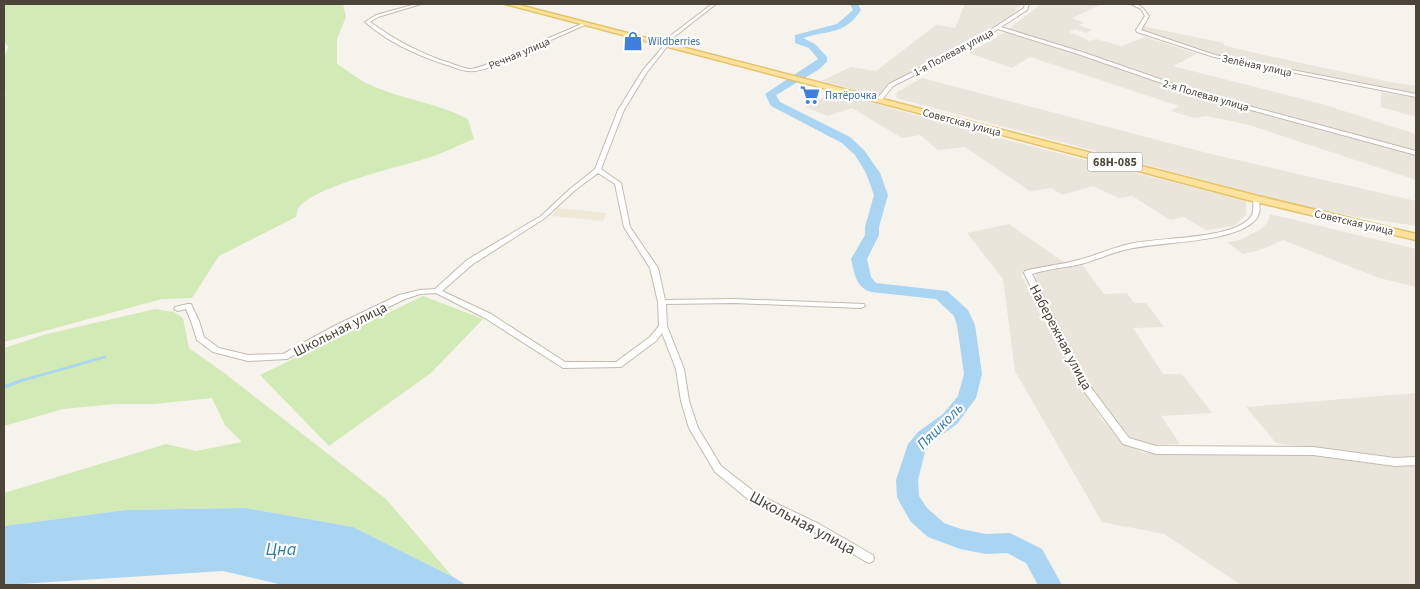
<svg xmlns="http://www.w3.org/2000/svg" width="1420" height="589" viewBox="0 0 1420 589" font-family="'Source Sans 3',sans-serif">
  <rect width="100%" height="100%" fill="#f6f3ec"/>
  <g fill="#eae5da">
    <path d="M 965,4 L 1020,5 L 1012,15 L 973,39 L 886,85 L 878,96 L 821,81 L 851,67 L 876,71 L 936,25 L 955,28 Z"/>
    <path d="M 1041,4 L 1102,4 L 1072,18 L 1084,23 L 1078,25 L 1092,30 L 1086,33 L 1075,29 L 1069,32 L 1090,41 L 1096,39 L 1121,46 L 1145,37 L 1197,54 L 1173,66 L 1322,104 L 1416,134 L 1416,152 L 1191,92 L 1009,29 Z"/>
    <path d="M 1142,26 L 1224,43 L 1223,45 L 1255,53 L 1390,82 L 1416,86 L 1416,95 L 1372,88 L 1196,52 L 1135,31 Z"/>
    <path d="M 1005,32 L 1102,62 L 1192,94 L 1416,155 L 1416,180 L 1249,125 L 1207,116 L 1194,118 L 1171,111 L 1179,106 L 1030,57 L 1012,68 L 969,53 Z"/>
    <path d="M 922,78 L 1211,154 L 1416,201 L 1416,226 L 1320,211 L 896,98 L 897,92 Z"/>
    <path d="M 833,92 L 999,138 L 1246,201 L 1246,215 L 1234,226 L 1206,230 L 1184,217 L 1170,220 L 1132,196 L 1119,198 L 1093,186 L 1062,195 L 1052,188 L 1030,191 L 965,147 L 938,150 L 920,135 L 902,138 L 852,108 L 828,116 L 805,107 Z"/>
    <path d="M 1381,92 L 1416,98 L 1416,117 L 1381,107 Z"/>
    <path d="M 1270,214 L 1416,249 L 1416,287 L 1379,278 L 1283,240 L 1260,250 L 1243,254 L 1227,242 L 1240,240 L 1261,229 L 1268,222 Z"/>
    <path d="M 1009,224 L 1065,263 L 1026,271 L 1021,275 L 1101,418 L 1118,438 L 1142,453 L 1309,454 L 1416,465 L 1416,585 L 1241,585 L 1164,534 L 1102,522 L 1015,371 L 1003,279 L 967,233 Z"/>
    <path d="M 1082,265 L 1104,294 L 1127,293 L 1134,303 L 1146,303 L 1164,327 L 1133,328 L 1163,374 L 1182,374 L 1212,413 L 1161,416 L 1180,444 L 1152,445 L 1125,435 L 1098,401 L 1075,360 L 1035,280 L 1036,273 Z"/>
    <path d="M 1416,393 L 1416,458 L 1410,459 L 1276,443 L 1246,407 Z"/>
  </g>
  <path fill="#efe8d6" d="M 557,208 L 607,213 L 603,221 L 552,216 Z"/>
  <g fill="#d2eab5">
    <path d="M 4,4 L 343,4 L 346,17 L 337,39 L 337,64 C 347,70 356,78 366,83 C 399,99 435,102 468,119 L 474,139 C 459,145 444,153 428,158 C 399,167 318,185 299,207 C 297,210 297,213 296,217 L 219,256 L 192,298 L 162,299 L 4,342 L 4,96 L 6,95 L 4,91 L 4,59 L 8,47 L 4,41 Z"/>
    <path d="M 423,296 L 483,319 L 431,373 L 329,446 L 260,375 Z"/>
    <path d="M 155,309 L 174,312 L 183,318 L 189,348 L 223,372 L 386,499 L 453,577 L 353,527 L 245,508 L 126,510 L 4,526 L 4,493 L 166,444 L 196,451 L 242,442 L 225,425 L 212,398 L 154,404 L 115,404 L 63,409 L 4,426 L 4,348 L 47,334 Z"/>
  </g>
  <path fill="#a9d4f2" d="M 245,508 L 353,527 L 453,577 L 466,585 L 283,585 L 223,571 L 4,585 L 4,526 L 126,510 Z"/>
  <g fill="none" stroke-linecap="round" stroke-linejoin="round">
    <path stroke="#a9d4f2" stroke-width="2.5" d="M 20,381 L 105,357"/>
    <path stroke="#a9d4f2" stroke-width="3" d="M 4,387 L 23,380"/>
    <path fill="#a9d4f2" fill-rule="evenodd" d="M 850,4 L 858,4 L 861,10 C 845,35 828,30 803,38 L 815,44 L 827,57 L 827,62 L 818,70 L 776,95 L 780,102 L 850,137 L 864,150 L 880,173 L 888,195 L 879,227 L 879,235 L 867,259 L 871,277 L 876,283 L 947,291 L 968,310 L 975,325 L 982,374 L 976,398 L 957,424 L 932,442 L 925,452 L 918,480 L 919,496 L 927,508 L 944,523 L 961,529 L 986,534 L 1010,533 L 1042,549 L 1062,585 L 1038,585 L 1026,563 L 1007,553 L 986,554 L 960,549 L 928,537 L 911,522 L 900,503 L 897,497 L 896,480 L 908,444 L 918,432 L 943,414 L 958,396 L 964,374 L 957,325 L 954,316 L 936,299 L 871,292 C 856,288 854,272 851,259 L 865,235 L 865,227 L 874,195 L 866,173 L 855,155 L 842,143 L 771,106 L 765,94 L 818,59 L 809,48 L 795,43 L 795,35 L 837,24 L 853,10 Z"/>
    <defs>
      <g id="minor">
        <path d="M 416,4 L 421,4 L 378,17 L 370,22 C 395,40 421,54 450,63 C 456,65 463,68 469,69 C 476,69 482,66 488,64 L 584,23 L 587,24 L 492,66 C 484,69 477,72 469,71 C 462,71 454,67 447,65 C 418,56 388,42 365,22 L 376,15 Z"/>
        <path d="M 712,4 L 716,4 L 665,44 L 666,48 L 647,72 L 624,110 L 601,169 L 621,183 L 630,227 L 658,268 L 665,300 L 734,299 L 864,304 L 865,306 L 861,308 L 734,303 L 666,304 L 667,326 L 684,369 L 689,401 L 698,428 L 721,466 L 757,494 L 819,524 L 873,555 L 874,558 L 873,561 L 869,563 L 865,561 L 811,530 L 749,500 L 715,472 L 689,428 L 681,401 L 676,369 L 662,333 L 656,341 L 621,367 L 563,368 L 485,318 L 436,293 L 420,294 L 405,299 L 342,329 L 287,359 L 248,361 L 213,352 L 197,340 L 191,321 L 186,309 L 178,311 L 174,309 L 175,307 L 188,304 L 191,304 L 199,321 L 204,337 L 219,348 L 248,355 L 283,354 L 336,325 L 399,295 L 420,290 L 435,289 L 467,260 L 541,216 L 570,189 L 595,169 L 618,110 L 643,70 L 662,48 L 661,43 ZM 598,173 L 615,184 L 624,227 L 650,268 L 658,302 L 659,326 L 650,337 L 616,362 L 565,362 L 491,314 L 442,291 L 473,264 L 545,218 L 574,191 Z"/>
        <path d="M 1025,4 L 1029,4 L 1027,10 L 1001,27 L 1082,52 L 1200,93 L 1416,151 L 1416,155 L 1196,95 L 1078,54 L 998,29 L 976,44 L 893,86 L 881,101 L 876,100 L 889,84 L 972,42 L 1024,8 Z"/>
        <path d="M 1131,4 C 1140,3 1144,9 1149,16 L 1141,30 L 1215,55 L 1416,94 L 1416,97 L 1214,57 L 1137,32 L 1136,30 L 1145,16 L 1141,9 Z"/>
        <path d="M 1256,197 L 1259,199 C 1260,209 1261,216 1252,223 C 1230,242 1163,242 1133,248 C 1114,251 1096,261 1077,265 C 1062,268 1047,269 1032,274 L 1089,385 L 1129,438 L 1156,446 L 1313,447 L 1395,458 L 1416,457 L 1416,465 L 1395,466 L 1313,455 L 1156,454 L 1123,444 L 1081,387 L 1024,273 L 1025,271 C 1043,266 1061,265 1078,260 C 1095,256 1112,248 1129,244 C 1159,237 1225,240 1248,220 C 1255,214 1253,207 1253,199 Z"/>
      </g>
      <path id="primary" d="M 505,4 L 515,4 L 1258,196 L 1416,234 L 1416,240 L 1252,201 Z"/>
    </defs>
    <use href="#minor" stroke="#c2bbae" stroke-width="2"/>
    <use href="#primary" stroke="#e6c16a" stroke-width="3"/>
    <use href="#minor" fill="#fff" fill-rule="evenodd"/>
    <use href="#primary" fill="#ffe39c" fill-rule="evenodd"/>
  </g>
  <defs>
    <symbol id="shop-bare" viewBox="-9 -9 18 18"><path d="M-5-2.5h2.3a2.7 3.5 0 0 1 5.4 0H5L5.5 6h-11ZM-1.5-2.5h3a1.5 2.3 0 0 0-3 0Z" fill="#3f7fe0" stroke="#fff" stroke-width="2.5" paint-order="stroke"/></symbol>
    <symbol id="supermarket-bare" viewBox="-9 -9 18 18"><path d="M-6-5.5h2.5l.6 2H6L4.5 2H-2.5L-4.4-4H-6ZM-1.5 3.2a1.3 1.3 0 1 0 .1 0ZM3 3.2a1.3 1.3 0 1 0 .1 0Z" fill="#3f7fe0" stroke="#fff" stroke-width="2.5" paint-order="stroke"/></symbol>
  </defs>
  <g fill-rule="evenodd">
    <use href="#shop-bare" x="619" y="27" width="28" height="28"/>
    <use href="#supermarket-bare" x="796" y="81" width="28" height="28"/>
  </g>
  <g text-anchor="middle" stroke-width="4.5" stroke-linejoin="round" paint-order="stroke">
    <g font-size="11" fill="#366cbe" stroke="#fff" text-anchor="start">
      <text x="648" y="45">Wildberries</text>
      <text x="825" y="99">Пятёрочка</text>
    </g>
    <g font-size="11" fill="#4b4439" stroke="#fff">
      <text transform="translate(953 52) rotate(-28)" y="4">1-я Полевая улица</text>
      <text transform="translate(519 53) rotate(-23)" y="4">Речная улица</text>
      <text transform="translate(1257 65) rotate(12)" y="4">Зелёная улица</text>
      <text transform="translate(1206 95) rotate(16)" y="4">2-я Полевая улица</text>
      <text transform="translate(962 122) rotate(15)" y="4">Советская улица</text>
      <text transform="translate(1354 222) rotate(13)" y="4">Советская улица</text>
    </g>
    <rect fill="#fff" stroke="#817c74" stroke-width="1" x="1087.5" y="152.5" width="55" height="19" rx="4"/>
    <g font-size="12" font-weight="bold" fill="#4b4439">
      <text x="1115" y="166">68Н-085</text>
    </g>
    <g font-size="14" fill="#4b4439" stroke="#fff">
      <text transform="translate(340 329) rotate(-27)" y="5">Школьная улица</text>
      <text transform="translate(1061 337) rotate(62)" y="5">Набережная улица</text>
    </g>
    <g font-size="15" font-style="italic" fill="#2e7ab2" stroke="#fff">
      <text transform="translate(940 426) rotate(-45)" y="5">Пяшколь</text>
    </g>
    <g font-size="16" fill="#4b4439" stroke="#fff">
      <text transform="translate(803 522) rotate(28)" y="6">Школьная улица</text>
    </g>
    <g font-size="18" font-style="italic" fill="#2e7ab2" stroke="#fff">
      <text x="281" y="555">Цна</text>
    </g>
  </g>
  <rect width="1420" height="589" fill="none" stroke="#4b4439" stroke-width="10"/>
</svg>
